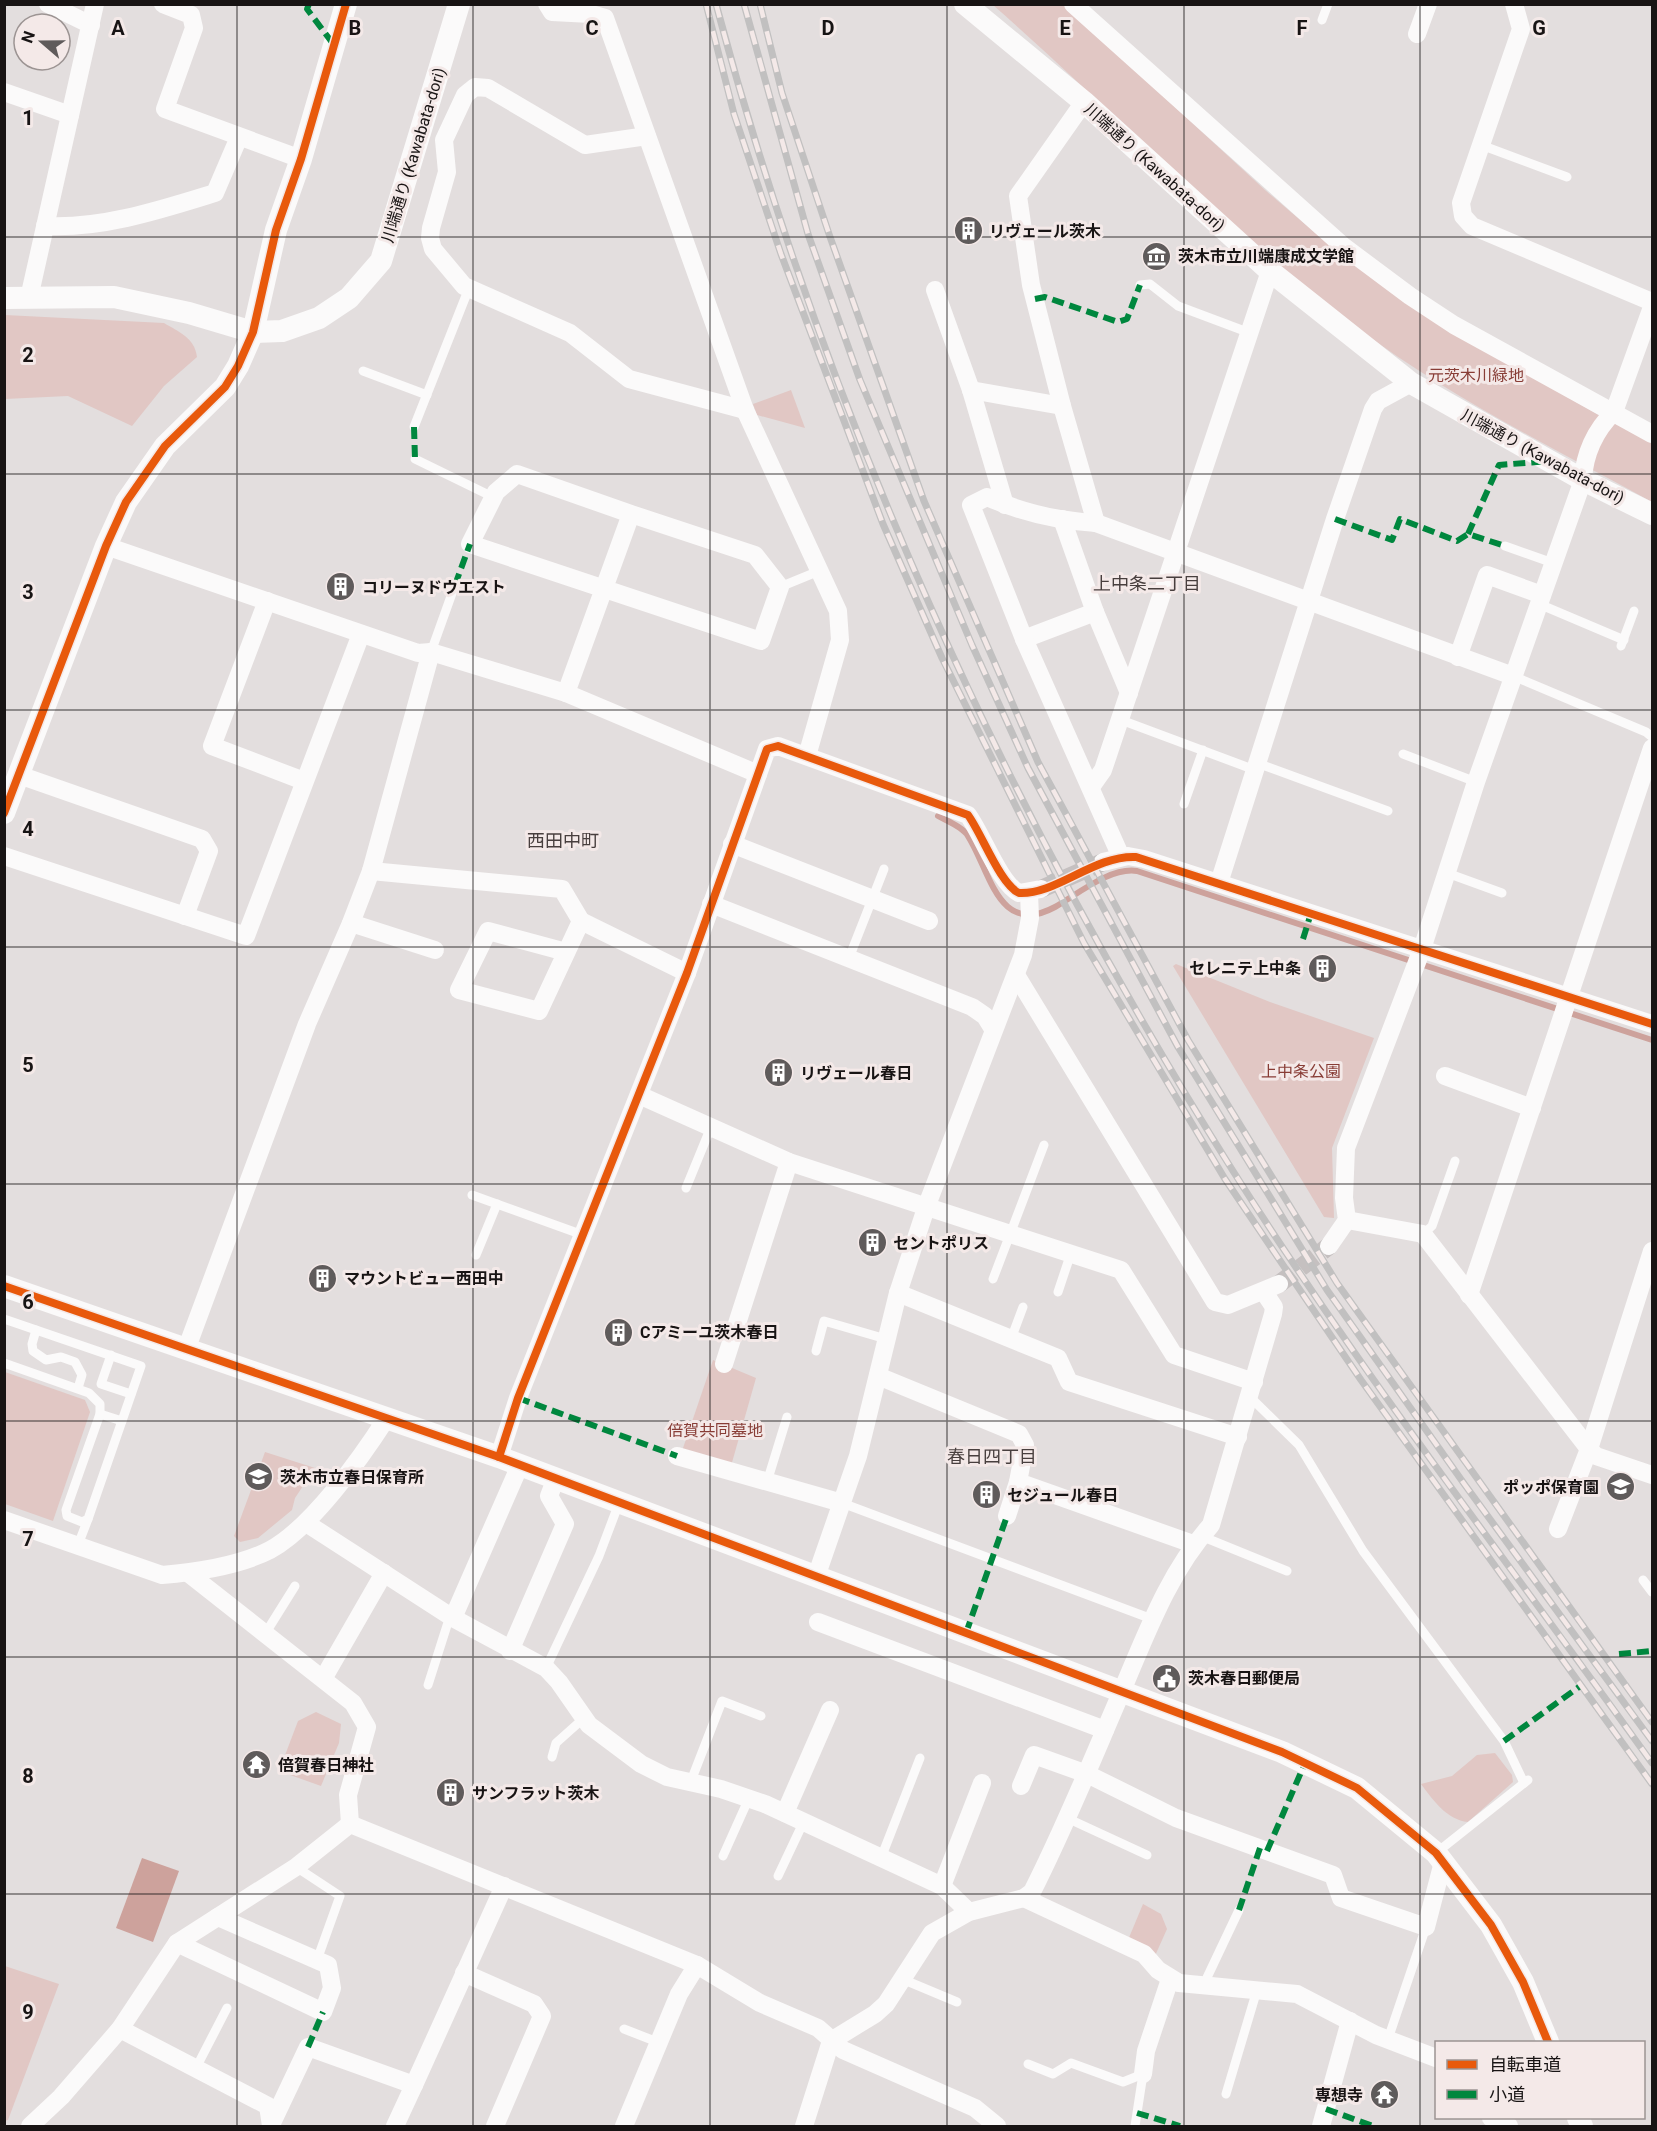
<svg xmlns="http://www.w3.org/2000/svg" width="1657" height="2131" viewBox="0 0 1657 2131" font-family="Roboto,'Noto Sans JP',sans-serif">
  <rect width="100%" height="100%" fill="#e3dede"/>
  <g fill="#e1c7c4">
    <path d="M 993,5 L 1064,5 L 1265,190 L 1333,248 L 1413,307 L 1595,413 L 1652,443 L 1652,502 C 1551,447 1448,396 1356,327 C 1226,231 1114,111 993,5 Z"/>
    <path d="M 5,315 L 164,323 C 179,332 195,338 197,357 L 164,386 L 132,426 L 68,396 L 5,399 Z"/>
    <path d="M 791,390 L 805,428 L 757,415 L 753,404 Z"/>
    <path d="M 1176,964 L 1270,1002 L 1374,1038 L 1332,1148 L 1334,1218 L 1324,1217 L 1173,966 Z"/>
    <path d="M 713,1360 L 756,1378 L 731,1466 L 682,1451 Z"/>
    <path d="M 5,1372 L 85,1400 L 90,1412 L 53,1521 L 5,1504 Z"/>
    <path d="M 265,1452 L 315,1468 L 295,1498 L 292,1510 L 258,1538 L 240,1542 L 234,1536 Z"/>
    <path d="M 316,1712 L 341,1724 L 339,1743 L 321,1786 L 279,1771 L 298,1721 Z"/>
    <path d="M 1495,1753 L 1512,1775 L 1513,1782 L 1468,1822 C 1447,1820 1433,1800 1421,1784 L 1452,1776 L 1477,1755 Z"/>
    <path d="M 1143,1904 L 1161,1914 L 1167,1929 L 1154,1958 L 1128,1940 Z"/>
    <path d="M 5,1966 L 59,1984 L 8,2120 L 5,2121 Z"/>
  </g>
  <path fill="#cda29c" d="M 142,1858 L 179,1871 L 153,1942 L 116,1928 Z"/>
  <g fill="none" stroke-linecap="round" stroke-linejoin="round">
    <path stroke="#cda29c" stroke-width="6" d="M 938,816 C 947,821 963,827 968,836 C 990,870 998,938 1055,907 C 1078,894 1110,867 1137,871 L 1652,1040"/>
    <g stroke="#c5c0c0" stroke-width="18" stroke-dasharray="18 9" stroke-linecap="butt">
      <path d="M 1041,889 L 1103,862"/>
      <path d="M 1279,1284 L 1329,1246"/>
    </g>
    <g stroke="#fbfafa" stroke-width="9">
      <path d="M 1322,20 L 1328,4"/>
      <path d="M 1481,145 L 1567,177"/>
      <path d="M 1140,285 L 1150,284 L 1178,306 L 1250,333"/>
      <path d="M 363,371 L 427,395"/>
      <path d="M 414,427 L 469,288"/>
      <path d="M 415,459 L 493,497"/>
      <path d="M 1505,546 L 1553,563"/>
      <path d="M 780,587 L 819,571"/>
      <path d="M 1539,604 L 1624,640"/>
      <path d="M 1621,646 L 1634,611"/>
      <path d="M 431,652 L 455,585"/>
      <path d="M 1513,676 L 1646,732 L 1652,737"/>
      <path d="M 1121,720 L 1255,770"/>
      <path d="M 1403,754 L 1476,782"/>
      <path d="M 1257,763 L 1388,811"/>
      <path d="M 1184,804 L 1203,750"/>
      <path d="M 1447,873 L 1502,893"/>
      <path d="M 849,958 L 884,869"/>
      <path d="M 686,1188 L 711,1127"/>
      <path d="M 472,1195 L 583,1235"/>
      <path d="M 1423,1234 L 1432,1226 L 1455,1161"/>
      <path d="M 476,1255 L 497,1204"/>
      <path d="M 993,1279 L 1044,1145"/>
      <path d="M 1058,1292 L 1071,1253"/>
      <path d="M 4,1319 L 141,1366 L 88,1519 L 82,1522 L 67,1516 L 66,1510 L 100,1414 L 100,1404 L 89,1393 L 4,1363"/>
      <path d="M 36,1330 L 32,1344 L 33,1351 L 46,1360 L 61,1357 L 75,1362 L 82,1375 L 78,1388"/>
      <path d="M 1011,1339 L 1023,1307"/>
      <path d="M 816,1351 L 824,1321 L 886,1339"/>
      <path d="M 111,1355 L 101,1384 L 131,1394"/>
      <path d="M 1250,1397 L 1299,1445 L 1363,1551 L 1504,1741 L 1524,1783"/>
      <path d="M 100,1414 L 122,1421"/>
      <path d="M 767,1482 L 787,1417"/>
      <path d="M 842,1503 L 1152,1619"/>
      <path d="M 1201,1536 L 1287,1571"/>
      <path d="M 78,1545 L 88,1519"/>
      <path d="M 1643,1580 L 1652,1592"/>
      <path d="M 265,1634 L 295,1586"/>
      <path d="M 546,1668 L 599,1556 L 619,1503"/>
      <path d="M 428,1685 L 450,1616"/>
      <path d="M 552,1757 L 556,1743 L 584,1718"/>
      <path d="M 691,1781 L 722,1701 L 761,1716"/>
      <path d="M 1069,1819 L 1147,1855"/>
      <path d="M 1436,1853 L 1528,1780"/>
      <path d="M 723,1856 L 749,1798"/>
      <path d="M 881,1858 L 920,1758"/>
      <path d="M 296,1867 L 340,1896 L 317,1960"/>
      <path d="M 778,1876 L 804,1821"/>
      <path d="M 902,1979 L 957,2002"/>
      <path d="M 1203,1986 L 1239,1910"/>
      <path d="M 624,2029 L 660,2043"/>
      <path d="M 1388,2039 L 1426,1927"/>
      <path d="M 1028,2064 L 1053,2074 L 1071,2063 L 1123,2082 L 1143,2074"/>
      <path d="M 196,2068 L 227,2008"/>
      <path d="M 1226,2094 L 1257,1990"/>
      <path d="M 1135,2126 L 1143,2074"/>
    </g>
    <g stroke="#fbfafa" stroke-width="18">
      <path d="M 48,4 L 91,25"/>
      <path d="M 163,4 L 191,15 L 194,28 L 165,109 L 301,159"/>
      <path d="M 547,4 L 552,12 L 591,14 L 605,18 L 745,410 L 838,611 L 840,640 L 807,756"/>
      <path d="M 1073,4 L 1343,246 L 1410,296 L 1454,325 L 1652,434"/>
      <path d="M 1514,4 L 1521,29 L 1461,203 L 1463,216 L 1472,226 L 1652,302"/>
      <path d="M 1417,34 L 1428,4"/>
      <path d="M 4,92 L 70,115"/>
      <path d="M 1084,102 L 1018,196 L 1031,285 L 1062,406 L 1096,523"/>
      <path d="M 647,136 L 585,145 L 488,88 L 475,87 L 465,95 L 444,140 L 447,172 L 431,228 L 430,238 L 433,249 L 464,286 L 570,333 L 629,379 L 745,410"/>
      <path d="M 45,226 C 102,229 160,210 215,193 L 239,137"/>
      <path d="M 935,290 L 971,390 L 1005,505"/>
      <path d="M 29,298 L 95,4"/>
      <path d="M 971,390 L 1062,406"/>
      <path d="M 1062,519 L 1095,612 L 1129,693"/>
      <path d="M 106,546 L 418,653 L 431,652 L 566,693 L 758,774"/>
      <path d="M 267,601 L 212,746 L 304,781"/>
      <path d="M 1024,639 L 1095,612"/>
      <path d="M 1458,657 L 1487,575 L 1542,595"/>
      <path d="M 566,693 L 631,514 L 755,555 L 780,587 L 761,641 L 470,544 L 496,492 L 517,474 L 631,514"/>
      <path d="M 19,775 L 202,839 L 209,851 L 185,916"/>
      <path d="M 1091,787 L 1103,770 L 1270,271"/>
      <path d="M 732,844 L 929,921"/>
      <path d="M 4,856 L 246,936 L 361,634"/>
      <path d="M 1121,857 L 1024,639 L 971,505 L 987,497 C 1021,512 1059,521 1096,523 L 1513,676"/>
      <path d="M 1103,862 L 1128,856 L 1144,859 L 1652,1024"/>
      <path d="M 371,871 L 562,889 L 581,921 L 687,973"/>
      <path d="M 1219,883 L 1335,519 L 1373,409 L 1378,401 L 1411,383"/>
      <path d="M 711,904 L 972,1007 L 985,1016 L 993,1029"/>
      <path d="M 351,923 L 435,950"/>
      <path d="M 566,952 L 488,931 L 459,990 L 539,1011 L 581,921"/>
      <path d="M 1016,975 L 1215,1302 L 1228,1305 L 1279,1284"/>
      <path d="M 1445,1076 L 1532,1108"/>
      <path d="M 639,1095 L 789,1162 L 1121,1270 L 1174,1355 L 1254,1382"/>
      <path d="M 1347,1220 L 1423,1234 L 1589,1449 L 1596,1456 L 1652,1475"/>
      <path d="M 1329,1246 L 1347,1220 L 1344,1198 L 1346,1148 L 1422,949 L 1476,782 L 1583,480 C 1584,455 1595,430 1614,412 L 1652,307"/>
      <path d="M 898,1293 L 1058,1358 L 1069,1382 L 1238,1437"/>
      <path d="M 1469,1295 L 1652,748"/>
      <path d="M 186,1350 L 307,1024 L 351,923 L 371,871 L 431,652"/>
      <path d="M 724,1364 L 789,1162"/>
      <path d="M 878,1376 L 1019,1434 L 1025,1445 L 1018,1482 L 1193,1544"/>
      <path d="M 677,1456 L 842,1503"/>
      <path d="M 499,1457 L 518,1398 L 687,973 L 767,749 L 778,746 L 968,815 C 982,834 1000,884 1019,893 L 1041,889"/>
      <path d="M 1007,1516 L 1018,1482"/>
      <path d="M 4,1520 L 162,1575 C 197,1572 239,1566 270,1550 C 311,1528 361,1458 386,1419"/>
      <path d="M 306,1523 L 453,1618 L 546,1668 L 559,1682 L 589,1725 L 641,1764 L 667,1777 L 721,1789 L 765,1804 L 942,1886 L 969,1912"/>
      <path d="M 1558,1529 L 1589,1449 L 1652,1251"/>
      <path d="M 188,1573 L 353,1703 L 367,1727 L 348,1795 L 350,1824"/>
      <path d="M 816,1577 L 858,1456 L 898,1293 L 927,1205 L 1023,955 L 1030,918 L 1029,893"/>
      <path d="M 453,1618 L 520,1465"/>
      <path d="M 818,1622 L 1105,1730"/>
      <path d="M 510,1651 L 565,1524 L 549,1496 L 556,1478"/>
      <path d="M 323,1679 L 384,1573"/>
      <path d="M 1021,1786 L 1034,1755 L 1087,1774 L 1176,1818 L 1333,1875 L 1341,1898 L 1426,1927 L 1443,1862"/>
      <path d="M 785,1813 L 830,1710"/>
      <path d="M 350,1824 L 697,1965 L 760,2003 L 818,2028 L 843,2050 L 975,2108 L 997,2126"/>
      <path d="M 942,1886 L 982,1783"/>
      <path d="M 1024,1898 L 1144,1954 L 1158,1970 L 1179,1983 L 1297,1994 L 1376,2035 L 1436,2058"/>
      <path d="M 177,1943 L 323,2012 L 332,1988 L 328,1965 L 218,1917"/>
      <path d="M 464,1973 L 534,2004 L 542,2016 L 495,2126"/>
      <path d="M 120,2029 L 268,2106 L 271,2126"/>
      <path d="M 1143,2074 L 1146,2051 L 1170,1979"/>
      <path d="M 1491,2118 L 1509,2126"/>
      <path d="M 272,2123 L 308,2047 L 414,2085 L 504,1886"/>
      <path d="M 30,2126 L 61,2097 L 120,2029 L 177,1943 L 296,1867 L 350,1824"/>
      <path d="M 395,2126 L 414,2085"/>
      <path d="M 624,2126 L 679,1994 L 697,1965"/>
      <path d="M 804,2126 L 831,2041 L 875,2014 L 886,2004 L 932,1933 L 969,1912 L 1024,1898 L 1032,1892 C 1065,1827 1092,1760 1121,1693 C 1146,1635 1168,1573 1211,1525 L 1273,1314 L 1274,1307 L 1264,1292"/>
      <path d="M 1321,2126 L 1350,2021"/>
    </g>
    <g stroke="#fbfafa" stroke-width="22">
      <path d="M 965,4 L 1084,102 L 1270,271 L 1411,383 L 1583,480 L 1652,514"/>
      <path d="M 4,298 L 114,297 L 189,313 L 253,332 L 282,331 L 319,318 L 349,298 L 381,261 L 459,4"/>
      <path d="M 4,813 L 106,546 L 126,502 L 165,446 L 225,387 L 238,366 L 253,332 L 276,230 L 301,159 L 346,4"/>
      <path d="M 4,1286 L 499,1457 L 1282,1752 L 1357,1788 L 1436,1853 L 1491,1925 L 1523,1982 L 1548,2042"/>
      <path d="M 1578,2118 L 1582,2126"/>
    </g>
    <defs>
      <g id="rail">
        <path d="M 706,4 L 734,114 L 781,254 L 883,524 L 942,658 L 1084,943 L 1225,1179 L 1308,1302 L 1361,1380 L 1652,1784"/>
        <path d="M 716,4 C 825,414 1007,813 1233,1171 C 1362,1375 1512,1567 1652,1763"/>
        <path d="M 744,4 L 808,234 L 860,380 L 972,645 L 1028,768 L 1178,1047 L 1327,1290 L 1465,1485 L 1652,1741"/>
        <path d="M 760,4 L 782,93 L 829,234 L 924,501 L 1038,762 L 1188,1040 L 1337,1283 L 1652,1722"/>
      </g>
    </defs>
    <use href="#rail" stroke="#c1c0c0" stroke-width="7"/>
    <use href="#rail" stroke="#f4e9e8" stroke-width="4.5" stroke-dasharray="14" stroke-linecap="butt"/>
    <g stroke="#00873e" stroke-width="6" stroke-dasharray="12 6" stroke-linecap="butt">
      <path d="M 309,4 L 307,9 L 334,45"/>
      <path d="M 1035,299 L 1045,297 L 1118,322 L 1127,319 L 1140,285"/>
      <path d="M 414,427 L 415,459"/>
      <path d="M 1335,519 L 1392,540 L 1400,519 L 1457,541 L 1468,534 L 1505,546"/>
      <path d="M 1468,534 L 1499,465 L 1550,461"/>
      <path d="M 455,585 L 470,544"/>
      <path d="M 1303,939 L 1311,913"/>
      <path d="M 518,1398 L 677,1456"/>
      <path d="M 966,1633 L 1007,1516"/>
      <path d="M 1619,1654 L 1652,1651"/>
      <path d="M 1504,1741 L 1579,1687"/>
      <path d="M 1267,1851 L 1305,1763"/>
      <path d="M 1239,1910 L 1260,1848"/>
      <path d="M 308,2047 L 323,2012"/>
      <path d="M 1326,2109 L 1373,2126"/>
      <path d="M 1137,2113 L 1180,2126"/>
    </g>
    <defs>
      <g id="cycleway">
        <path d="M 4,813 L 106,546 L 126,502 L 165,446 L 225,387 L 238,366 L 253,332 L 276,230 L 301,159 L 346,4"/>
        <path d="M 4,1286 L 499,1457 L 1282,1752 L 1357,1788 L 1436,1853 L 1491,1925 L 1523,1982 L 1548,2042"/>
        <path d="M 499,1457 L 518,1398 L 687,973 L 767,749 L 778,746 L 968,815 C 982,834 1000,884 1019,893 C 1056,895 1094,855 1136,857 L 1652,1024"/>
      </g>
    </defs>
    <use href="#cycleway" stroke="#f4e9e8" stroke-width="11"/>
    <use href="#cycleway" stroke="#e8590c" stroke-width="8"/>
  </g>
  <path fill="none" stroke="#181414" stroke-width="1.5" stroke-opacity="0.55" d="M 237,4 L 237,2126M 473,4 L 473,2126M 710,4 L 710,2126M 947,4 L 947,2126M 1184,4 L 1184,2126M 1420,4 L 1420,2126M 4,237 L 1652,237M 4,474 L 1652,474M 4,710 L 1652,710M 4,947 L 1652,947M 4,1184 L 1652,1184M 4,1421 L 1652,1421M 4,1657 L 1652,1657M 4,1894 L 1652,1894"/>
  <defs>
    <symbol id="building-disc" viewBox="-11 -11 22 22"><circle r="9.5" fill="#5f5b5b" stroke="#f4e9e8"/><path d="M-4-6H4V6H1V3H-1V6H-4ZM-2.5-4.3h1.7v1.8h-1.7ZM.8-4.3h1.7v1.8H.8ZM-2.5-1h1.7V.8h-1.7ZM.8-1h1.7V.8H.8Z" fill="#fff"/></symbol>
    <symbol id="museum-disc" viewBox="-11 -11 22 22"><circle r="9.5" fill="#5f5b5b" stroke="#f4e9e8"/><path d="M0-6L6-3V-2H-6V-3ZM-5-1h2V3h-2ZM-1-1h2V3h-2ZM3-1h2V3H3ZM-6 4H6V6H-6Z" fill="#fff"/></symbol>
    <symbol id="school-disc" viewBox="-11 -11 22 22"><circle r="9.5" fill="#5f5b5b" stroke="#f4e9e8"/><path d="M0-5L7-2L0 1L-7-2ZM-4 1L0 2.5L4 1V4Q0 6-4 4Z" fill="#fff"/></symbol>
    <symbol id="civic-disc" viewBox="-11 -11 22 22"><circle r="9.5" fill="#5f5b5b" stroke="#f4e9e8"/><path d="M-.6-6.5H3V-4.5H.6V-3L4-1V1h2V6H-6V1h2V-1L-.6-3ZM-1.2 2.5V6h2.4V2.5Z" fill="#fff"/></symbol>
    <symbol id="temple-disc" viewBox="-11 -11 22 22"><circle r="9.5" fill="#5f5b5b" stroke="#f4e9e8"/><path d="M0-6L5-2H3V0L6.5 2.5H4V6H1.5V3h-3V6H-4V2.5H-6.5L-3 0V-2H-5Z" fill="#fff"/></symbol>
  </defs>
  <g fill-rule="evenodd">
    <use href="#building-disc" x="952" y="214" width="33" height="33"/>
    <use href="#museum-disc" x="1140" y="240" width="33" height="33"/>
    <use href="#building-disc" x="324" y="570" width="33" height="33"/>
    <use href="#building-disc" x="1306" y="952" width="33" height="33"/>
    <use href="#building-disc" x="762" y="1056" width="33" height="33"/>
    <use href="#building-disc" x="856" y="1226" width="33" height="33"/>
    <use href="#building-disc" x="306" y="1262" width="33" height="33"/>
    <use href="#building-disc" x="602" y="1316" width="33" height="33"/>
    <use href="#school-disc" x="242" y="1460" width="33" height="33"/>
    <use href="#school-disc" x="1604" y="1470" width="33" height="33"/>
    <use href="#building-disc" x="970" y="1478" width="33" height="33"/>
    <use href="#civic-disc" x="1150" y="1662" width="33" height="33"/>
    <use href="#temple-disc" x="240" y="1748" width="33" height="33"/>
    <use href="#building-disc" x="434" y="1776" width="33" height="33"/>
    <use href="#temple-disc" x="1368" y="2078" width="33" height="33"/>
  </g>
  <g text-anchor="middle" stroke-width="6" stroke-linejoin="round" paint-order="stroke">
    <g font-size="16" fill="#181414" stroke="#f4e9e8">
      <text transform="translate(413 155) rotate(-73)" y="6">川端通り (Kawabata-dori)</text>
      <text transform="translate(1155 167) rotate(42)" y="6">川端通り (Kawabata-dori)</text>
      <text transform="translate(1543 456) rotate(28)" y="6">川端通り (Kawabata-dori)</text>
    </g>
    <g font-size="16" font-weight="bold" fill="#181414" stroke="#f4e9e8" text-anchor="start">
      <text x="989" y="237">リヴェール茨木</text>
      <text x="1178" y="262">茨木市立川端康成文学館</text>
      <text x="362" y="593">コリーヌドウエスト</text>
      <text x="1301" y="974" text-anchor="end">セレニテ上中条</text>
      <text x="800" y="1079">リヴェール春日</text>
      <text x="893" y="1249">セントポリス</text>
      <text x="344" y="1284">マウントビュー西田中</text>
      <text x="640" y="1338">Cアミーユ茨木春日</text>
      <text x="280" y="1483">茨木市立春日保育所</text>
      <text x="1599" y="1493" text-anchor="end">ポッポ保育園</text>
      <text x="1007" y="1501">セジュール春日</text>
      <text x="1188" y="1684">茨木春日郵便局</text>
      <text x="278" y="1771">倍賀春日神社</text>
      <text x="472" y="1799">サンフラット茨木</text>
      <text x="1363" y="2101" text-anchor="end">専想寺</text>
    </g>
    <g font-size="16" fill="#883d36" stroke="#f4e9e8">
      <text x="1476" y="381">元茨木川緑地</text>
      <text x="1301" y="1077">上中条公園</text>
      <text x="715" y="1436">倍賀共同墓地</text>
    </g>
    <g font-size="18" fill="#483f3e" stroke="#f4e9e8">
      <text x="1147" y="590">上中条二丁目</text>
      <text x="563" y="847">西田中町</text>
      <text x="992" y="1463">春日四丁目</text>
    </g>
  </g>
  <g font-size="20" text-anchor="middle" font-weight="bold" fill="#181414" stroke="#f4e9e8" stroke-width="6" stroke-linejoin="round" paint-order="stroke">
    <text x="118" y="35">A</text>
    <text x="355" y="35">B</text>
    <text x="592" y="35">C</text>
    <text x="828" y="35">D</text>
    <text x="1065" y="35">E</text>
    <text x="1302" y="35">F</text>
    <text x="1539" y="35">G</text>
    <text x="28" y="125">1</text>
    <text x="28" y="362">2</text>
    <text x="28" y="599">3</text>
    <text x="28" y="836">4</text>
    <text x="28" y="1072">5</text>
    <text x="28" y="1309">6</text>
    <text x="28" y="1546">7</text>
    <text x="28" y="1783">8</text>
    <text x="28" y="2019">9</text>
  </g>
  <rect width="1657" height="2131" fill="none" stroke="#181414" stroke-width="12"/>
  <rect x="1435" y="2041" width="210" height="78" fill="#f4e9e8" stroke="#9c9493" stroke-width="1.5"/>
  <rect x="1447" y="2060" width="30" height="9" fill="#e8590c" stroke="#9c9493" stroke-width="1.5"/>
  <text x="1489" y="2071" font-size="18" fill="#181414">自転車道</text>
  <rect x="1447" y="2090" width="30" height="9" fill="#00873e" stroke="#9c9493" stroke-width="1.5"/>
  <text x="1489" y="2101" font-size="18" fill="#181414">小道</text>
  <g transform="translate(42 42) rotate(290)"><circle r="28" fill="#f4e9e8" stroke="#9c9493" stroke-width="1.5"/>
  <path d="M0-4.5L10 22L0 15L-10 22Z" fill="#5f5b5b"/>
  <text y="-9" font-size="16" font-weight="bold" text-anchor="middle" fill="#181414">N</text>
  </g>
</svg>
